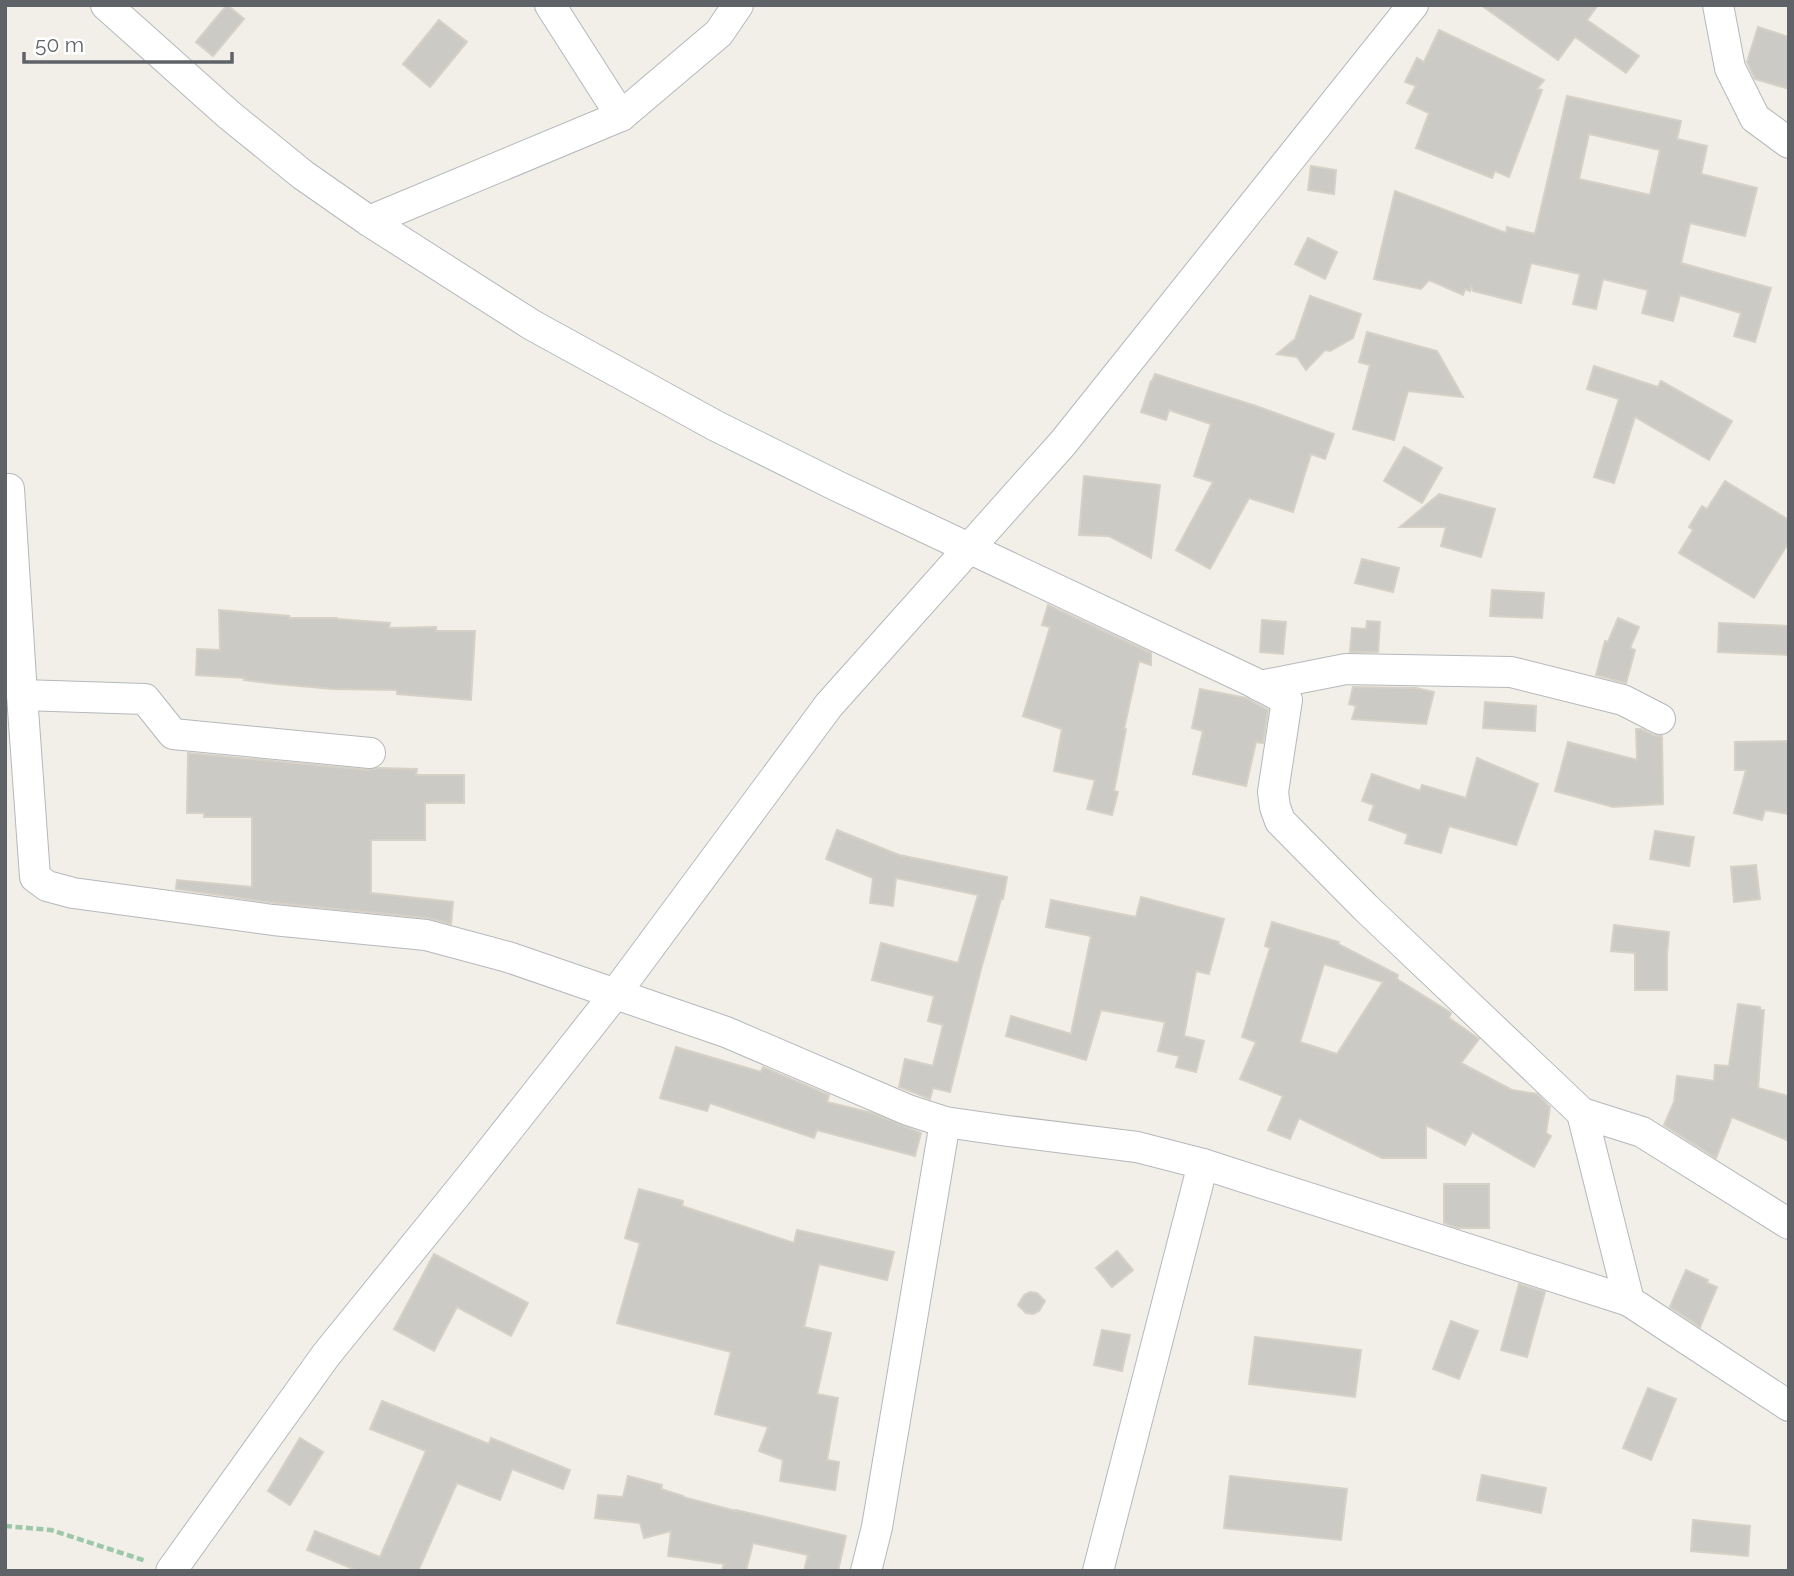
<svg xmlns="http://www.w3.org/2000/svg" width="1794" height="1576" viewBox="0 0 1794 1576" font-family="Raleway,sans-serif">
  <rect width="100%" height="100%" fill="#f1efe8"/>
  <g fill="#cccac5" stroke="#d6d1c6" stroke-width="2" fill-rule="evenodd">
    <path d="M 227,5 L 244,19 L 213,56 L 196,42 Z"/>
    <path d="M 1481,5 L 1598,5 L 1587,20 L 1639,56 L 1626,73 L 1575,37 L 1558,60 Z"/>
    <path d="M 439,20 L 467,42 L 430,87 L 403,64 Z"/>
    <path d="M 1758,27 L 1789,37 L 1789,89 L 1755,79 L 1747,62 Z"/>
    <path d="M 1439,30 L 1544,80 L 1537,89 L 1542,90 L 1509,177 L 1495,171 L 1492,178 L 1416,148 L 1429,113 L 1407,103 L 1416,86 L 1405,82 L 1417,58 L 1424,62 Z"/>
    <path d="M 1567,96 L 1681,121 L 1677,139 L 1707,146 L 1701,174 L 1757,188 L 1745,236 L 1690,223 L 1681,263 L 1771,288 L 1755,342 L 1734,336 L 1741,313 L 1680,295 L 1673,321 L 1642,313 L 1648,290 L 1603,279 L 1596,309 L 1573,304 L 1580,274 L 1531,263 L 1521,303 L 1473,291 L 1471,285 L 1470,291 L 1465,289 L 1463,295 L 1429,280 L 1421,289 L 1374,279 L 1395,191 L 1506,233 L 1507,227 L 1535,234 ZM 1589,134 L 1660,150 L 1650,195 L 1579,179 Z"/>
    <path d="M 1311,166 L 1336,170 L 1334,194 L 1308,190 Z"/>
    <path d="M 1308,238 L 1337,252 L 1325,279 L 1295,264 Z"/>
    <path d="M 1310,296 L 1361,314 L 1353,338 L 1330,351 L 1325,350 L 1306,370 L 1297,357 L 1277,354 L 1295,339 Z"/>
    <path d="M 1367,332 L 1437,351 L 1463,397 L 1408,391 L 1394,440 L 1353,429 L 1370,365 L 1359,362 Z"/>
    <path d="M 1594,366 L 1658,387 L 1661,381 L 1732,421 L 1709,460 L 1635,417 L 1614,483 L 1594,477 L 1619,399 L 1587,389 Z"/>
    <path d="M 1155,374 L 1256,406 L 1334,434 L 1325,459 L 1311,454 L 1293,512 L 1249,498 L 1210,569 L 1176,550 L 1213,482 L 1194,476 L 1211,424 L 1169,410 L 1166,420 L 1141,412 L 1151,381 L 1152,381 Z"/>
    <path d="M 1404,447 L 1442,468 L 1422,503 L 1384,481 Z"/>
    <path d="M 1084,476 L 1160,485 L 1151,558 L 1109,536 L 1079,535 Z"/>
    <path d="M 1725,481 L 1789,520 L 1789,542 L 1754,598 L 1679,553 L 1693,530 L 1689,527 L 1702,506 L 1707,509 Z"/>
    <path d="M 1439,494 L 1495,509 L 1481,557 L 1441,546 L 1446,527 L 1400,527 Z"/>
    <path d="M 1362,559 L 1399,568 L 1393,592 L 1355,583 Z"/>
    <path d="M 1492,590 L 1544,593 L 1542,618 L 1490,616 Z"/>
    <path d="M 1048,605 L 1151,653 L 1151,665 L 1139,661 L 1124,729 L 1126,729 L 1114,791 L 1118,792 L 1112,815 L 1087,809 L 1095,780 L 1054,771 L 1062,729 L 1023,716 L 1050,627 L 1042,625 Z"/>
    <path d="M 219,610 L 289,616 L 289,618 L 337,618 L 337,619 L 390,623 L 389,628 L 436,627 L 436,631 L 475,631 L 471,700 L 397,694 L 397,690 L 333,689 L 277,684 L 244,680 L 245,678 L 196,675 L 197,649 L 220,650 Z"/>
    <path d="M 1618,618 L 1639,627 L 1630,648 L 1635,650 L 1626,683 L 1596,675 L 1605,641 L 1608,642 Z"/>
    <path d="M 1262,620 L 1286,622 L 1283,654 L 1260,652 Z"/>
    <path d="M 1367,621 L 1380,622 L 1378,652 L 1350,652 L 1352,628 L 1366,629 Z"/>
    <path d="M 1719,623 L 1789,626 L 1789,655 L 1718,652 Z"/>
    <path d="M 1353,687 L 1416,688 L 1434,692 L 1426,724 L 1352,719 L 1356,706 L 1349,704 Z"/>
    <path d="M 1200,689 L 1246,698 L 1268,710 L 1263,743 L 1256,742 L 1246,786 L 1193,774 L 1203,731 L 1192,728 Z"/>
    <path d="M 1485,702 L 1536,706 L 1535,731 L 1483,728 Z"/>
    <path d="M 1636,729 L 1641,729 L 1653,735 L 1662,736 L 1663,804 L 1613,807 L 1555,791 L 1568,742 L 1637,760 Z"/>
    <path d="M 1789,741 L 1789,814 L 1765,810 L 1762,820 L 1734,813 L 1746,770 L 1735,770 L 1735,742 Z"/>
    <path d="M 188,753 L 368,770 L 379,768 L 417,769 L 416,775 L 464,775 L 464,803 L 425,803 L 425,840 L 371,840 L 371,893 L 453,902 L 451,924 L 428,918 L 275,903 L 176,889 L 177,880 L 252,887 L 252,817 L 204,817 L 204,813 L 187,813 Z"/>
    <path d="M 1477,758 L 1538,784 L 1516,845 L 1449,826 L 1441,853 L 1405,843 L 1408,834 L 1369,820 L 1374,805 L 1362,801 L 1372,774 L 1420,791 L 1422,785 L 1466,798 Z"/>
    <path d="M 837,830 L 899,855 L 1007,877 L 1003,899 L 1001,899 L 981,969 L 950,1092 L 933,1088 L 930,1099 L 899,1087 L 905,1059 L 933,1066 L 943,1025 L 928,1021 L 934,996 L 872,980 L 881,943 L 958,963 L 978,895 L 896,878 L 893,906 L 870,903 L 873,878 L 826,859 Z"/>
    <path d="M 1655,831 L 1694,837 L 1689,866 L 1650,859 Z"/>
    <path d="M 1756,865 L 1760,899 L 1734,902 L 1731,867 Z"/>
    <path d="M 1141,897 L 1224,919 L 1209,974 L 1196,971 L 1184,1036 L 1204,1041 L 1196,1072 L 1176,1067 L 1179,1056 L 1158,1051 L 1165,1022 L 1101,1010 L 1086,1060 L 1006,1036 L 1011,1016 L 1071,1034 L 1091,936 L 1046,927 L 1051,900 L 1136,917 Z"/>
    <path d="M 1272,922 L 1339,942 L 1338,944 L 1398,975 L 1397,979 L 1451,1013 L 1449,1018 L 1479,1039 L 1461,1063 L 1512,1090 L 1537,1094 L 1550,1107 L 1546,1133 L 1551,1136 L 1534,1167 L 1472,1132 L 1465,1145 L 1426,1125 L 1426,1158 L 1382,1158 L 1299,1118 L 1290,1139 L 1268,1130 L 1283,1096 L 1240,1079 L 1256,1042 L 1242,1037 L 1270,948 L 1265,946 ZM 1324,964 L 1383,982 L 1337,1054 L 1300,1042 Z"/>
    <path d="M 1614,925 L 1669,932 L 1667,954 L 1667,990 L 1635,990 L 1635,953 L 1611,951 Z"/>
    <path d="M 1738,1004 L 1760,1007 L 1760,1010 L 1764,1010 L 1758,1088 L 1789,1096 L 1789,1141 L 1732,1117 L 1716,1158 L 1664,1125 L 1674,1102 L 1677,1076 L 1714,1081 L 1715,1065 L 1729,1066 Z"/>
    <path d="M 676,1047 L 761,1072 L 763,1067 L 829,1095 L 827,1102 L 872,1113 L 921,1133 L 915,1156 L 817,1130 L 814,1138 L 710,1103 L 707,1111 L 660,1098 Z"/>
    <path d="M 1444,1184 L 1489,1184 L 1489,1228 L 1458,1228 L 1444,1223 Z"/>
    <path d="M 639,1189 L 683,1201 L 682,1206 L 794,1243 L 797,1230 L 894,1252 L 887,1280 L 819,1264 L 804,1327 L 831,1333 L 817,1394 L 838,1398 L 827,1460 L 839,1462 L 835,1490 L 780,1481 L 783,1460 L 759,1451 L 768,1427 L 715,1414 L 731,1352 L 617,1323 L 640,1243 L 625,1238 Z"/>
    <path d="M 1117,1251 L 1133,1270 L 1112,1287 L 1096,1268 Z"/>
    <path d="M 434,1254 L 528,1303 L 511,1336 L 457,1307 L 434,1351 L 394,1329 Z"/>
    <path d="M 1686,1270 L 1708,1280 L 1707,1283 L 1717,1287 L 1700,1327 L 1670,1307 Z"/>
    <path d="M 1519,1284 L 1545,1292 L 1527,1357 L 1501,1350 Z"/>
    <path d="M 1030,1292 L 1037,1293 L 1045,1301 L 1039,1311 L 1033,1314 L 1026,1313 L 1018,1305 L 1024,1295 Z"/>
    <path d="M 1451,1321 L 1478,1331 L 1459,1379 L 1433,1369 Z"/>
    <path d="M 1102,1330 L 1130,1335 L 1122,1371 L 1094,1365 Z"/>
    <path d="M 1255,1337 L 1361,1350 L 1355,1397 L 1249,1384 Z"/>
    <path d="M 1648,1388 L 1676,1399 L 1651,1460 L 1623,1448 Z"/>
    <path d="M 382,1401 L 489,1444 L 491,1438 L 570,1470 L 563,1489 L 512,1469 L 500,1500 L 457,1483 L 418,1571 L 358,1571 L 307,1550 L 315,1531 L 380,1557 L 426,1451 L 370,1429 Z"/>
    <path d="M 300,1438 L 323,1452 L 290,1505 L 268,1491 Z"/>
    <path d="M 1482,1475 L 1546,1488 L 1541,1513 L 1477,1500 Z"/>
    <path d="M 628,1476 L 662,1485 L 661,1489 L 683,1496 L 683,1497 L 736,1511 L 736,1510 L 846,1536 L 838,1571 L 804,1571 L 808,1555 L 753,1543 L 746,1571 L 722,1571 L 724,1564 L 668,1556 L 671,1531 L 644,1538 L 640,1523 L 595,1518 L 598,1495 L 623,1497 Z"/>
    <path d="M 1230,1476 L 1347,1489 L 1341,1540 L 1224,1528 Z"/>
    <path d="M 1693,1520 L 1750,1526 L 1748,1556 L 1691,1551 Z"/>
  </g>
  <g fill="none" stroke-linecap="round" stroke-linejoin="round">
    <defs>
      <g id="minor">
        <path d="M 106,5 L 228,114 L 303,175 L 369,221 L 532,325 L 716,426 L 837,486 L 1251,681 L 1287,700 L 1273,792 L 1275,807 L 1280,821 L 1366,908 L 1582,1113 L 1642,1132 L 1789,1224"/>
        <path d="M 550,5 L 621,116"/>
        <path d="M 1718,5 L 1730,68 L 1755,118 L 1789,143"/>
        <path d="M 369,221 L 621,116 L 719,33 L 738,5"/>
        <path d="M 5,489 L 9,489 L 22,695 L 35,877 L 47,886 L 73,893 L 273,920 L 426,935 L 508,957 L 726,1032 L 908,1110 L 945,1122 L 1008,1131 L 1137,1147 L 1203,1164 L 1629,1301"/>
        <path d="M 1260,686 L 1346,669 L 1511,672 L 1623,700 L 1660,719"/>
        <path d="M 22,695 L 145,699 L 173,734 L 370,753"/>
        <path d="M 1582,1113 L 1629,1301 L 1789,1406"/>
        <path d="M 171,1571 L 326,1355 L 472,1175 L 615,994 L 829,705 L 1063,443 L 1413,5"/>
        <path d="M 866,1571 L 877,1527 L 945,1122"/>
        <path d="M 1098,1571 L 1203,1164"/>
      </g>
    </defs>
    <use href="#minor" stroke="#b5b8bc" stroke-width="32"/>
    <path stroke="#9cc7a9" stroke-width="4.5" stroke-dasharray="7 3.5" stroke-linecap="butt" d="M 5,1526 L 51,1530 L 146,1561"/>
    <use href="#minor" stroke="#fff" stroke-width="30"/>
  </g>
  <rect width="1794" height="1576" fill="none" stroke="#5f6368" stroke-width="14"/>
  <path d="M24 52v10h208v-10" fill="none" stroke="#5f6368" stroke-width="3.5"/>
  <text x="35" y="52" font-size="21" fill="#5f6368" stroke="#ffffff" stroke-width="5" paint-order="stroke">50 m</text>
</svg>
